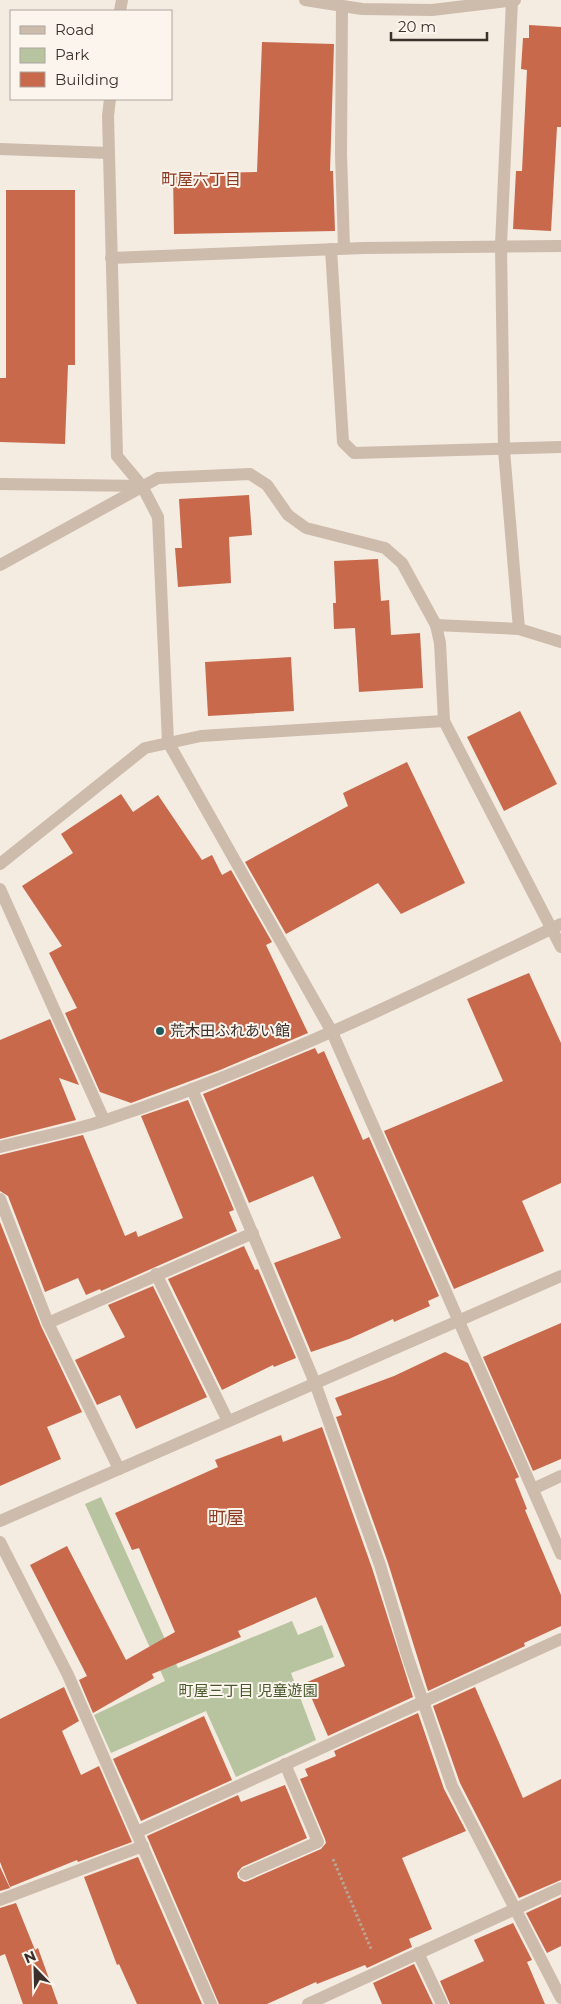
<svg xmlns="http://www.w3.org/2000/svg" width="561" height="2004" viewBox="0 0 561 2004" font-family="Montserrat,'Noto Sans JP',sans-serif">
  <rect width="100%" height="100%" fill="#f4ebe1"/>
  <path fill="#b8c4a0" d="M 101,1497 L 178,1668 L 292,1621 L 298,1635 L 322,1625 L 334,1657 L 291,1673 L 316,1740 L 236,1777 L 206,1711 L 111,1753 L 94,1715 L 165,1681 L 85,1504 Z"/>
  <g fill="#c8694b">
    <path d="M 529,25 L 561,27 L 561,127 L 557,127 L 551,231 L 513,229 L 516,171 L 522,171 L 527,70 L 521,69 L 523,38 L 529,38 Z"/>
    <path d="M 262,42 L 334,44 L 330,171 L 333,171 L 335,231 L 174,234 L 173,174 L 257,172 Z"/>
    <path d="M 6,190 L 75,190 L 75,365 L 68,365 L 65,444 L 0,442 L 0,378 L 6,378 Z"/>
    <path d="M 249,495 L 252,535 L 229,537 L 231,583 L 178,587 L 175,548 L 182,548 L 179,499 Z"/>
    <path d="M 378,559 L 381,601 L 389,600 L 391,635 L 420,633 L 423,688 L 359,692 L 355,628 L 334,629 L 333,603 L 336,603 L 334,561 Z"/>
    <path d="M 291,657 L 294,711 L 208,716 L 205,662 Z"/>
    <path d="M 520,711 L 557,784 L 504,811 L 467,737 Z"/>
    <path d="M 407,762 L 465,883 L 401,914 L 378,883 L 286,934 L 245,862 L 348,806 L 343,793 Z"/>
    <path d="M 121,794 L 133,812 L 158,795 L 202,860 L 212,855 L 222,875 L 231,870 L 272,942 L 266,945 L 308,1033 L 220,1070 L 131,1103 L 100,1092 L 65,1013 L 77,1008 L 49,953 L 62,946 L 22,886 L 73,853 L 61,834 Z"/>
    <path d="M 529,973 L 561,1043 L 561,1183 L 522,1201 L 544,1251 L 454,1289 L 384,1131 L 503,1081 L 467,999 Z"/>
    <path d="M 50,1019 L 79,1085 L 59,1078 L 76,1120 L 0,1139 L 0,1040 Z"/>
    <path d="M 315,1048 L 318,1054 L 324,1051 L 363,1140 L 369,1137 L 439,1296 L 428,1301 L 430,1306 L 394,1322 L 393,1319 L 349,1339 L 311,1352 L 274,1263 L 341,1238 L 313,1176 L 249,1203 L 203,1094 Z"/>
    <path d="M 188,1100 L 234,1210 L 229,1212 L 237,1231 L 101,1291 L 100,1289 L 86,1295 L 78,1278 L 45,1292 L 8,1196 L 0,1191 L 0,1155 L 83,1135 L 125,1236 L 136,1231 L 138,1237 L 183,1218 L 141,1116 Z"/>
    <path d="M 0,1222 L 41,1326 L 82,1412 L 47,1427 L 61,1459 L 0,1486 Z"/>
    <path d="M 244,1246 L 255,1270 L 258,1269 L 296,1358 L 274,1367 L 273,1365 L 222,1390 L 168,1279 Z"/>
    <path d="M 153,1286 L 207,1397 L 136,1429 L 120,1395 L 97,1405 L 75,1360 L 125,1337 L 108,1305 Z"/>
    <path d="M 561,1323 L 561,1459 L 533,1471 L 483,1357 Z"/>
    <path d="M 445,1352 L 468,1363 L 519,1477 L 515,1479 L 527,1509 L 525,1510 L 561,1595 L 561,1626 L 524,1643 L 525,1646 L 428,1691 L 388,1563 L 336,1417 L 342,1415 L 335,1398 L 394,1376 Z"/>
    <path d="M 322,1427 L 372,1568 L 413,1697 L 328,1736 L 305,1683 L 345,1666 L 316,1597 L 238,1631 L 241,1637 L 152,1674 L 154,1678 L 93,1713 L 79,1680 L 87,1676 L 30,1565 L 67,1546 L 126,1660 L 175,1632 L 139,1548 L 132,1550 L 115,1513 L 218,1467 L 215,1460 L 281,1435 L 283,1442 Z"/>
    <path d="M 64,1687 L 79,1721 L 62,1731 L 81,1775 L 99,1766 L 132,1842 L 78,1862 L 77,1860 L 10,1887 L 0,1862 L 0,1719 Z"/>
    <path d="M 475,1687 L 523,1798 L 561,1779 L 561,1880 L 519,1898 L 460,1783 L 433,1706 Z"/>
    <path d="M 418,1713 L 444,1789 L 466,1831 L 402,1858 L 432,1929 L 409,1939 L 412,1947 L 367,1968 L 365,1965 L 317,1984 L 316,1982 L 267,2004 L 219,2004 L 147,1836 L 238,1795 L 241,1802 L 285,1785 L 307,1838 L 242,1867 L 237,1873 L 238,1878 L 244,1882 L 248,1881 L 321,1849 L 326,1843 L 325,1839 L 300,1779 L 308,1776 L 305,1769 L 336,1756 L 334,1751 Z"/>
    <path d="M 204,1716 L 232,1780 L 141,1821 L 113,1759 Z"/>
    <path d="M 138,1857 L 202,2004 L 137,2004 L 119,1964 L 117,1965 L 84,1877 Z"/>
    <path d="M 0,1867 L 10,1888 L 0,1891 Z"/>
    <path d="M 561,1897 L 561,1946 L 547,1953 L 526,1913 Z"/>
    <path d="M 16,1903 L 35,1950 L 38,1948 L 58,2004 L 23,2004 L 5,1954 L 0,1956 L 0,1908 Z"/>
    <path d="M 513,1923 L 532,1960 L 527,1962 L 545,2004 L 450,2004 L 440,1981 L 484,1961 L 474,1940 Z"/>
    <path d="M 414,1964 L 433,2004 L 382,2004 L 373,1983 Z"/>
  </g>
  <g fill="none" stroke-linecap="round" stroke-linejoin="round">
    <path stroke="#b9a596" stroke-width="3" stroke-dasharray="2.5 2.5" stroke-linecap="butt" d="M 333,1859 L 372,1951"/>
    <g stroke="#cdbbac" stroke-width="12">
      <path d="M 305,0 L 362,9 L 432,10 L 515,0"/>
      <path d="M 512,0 L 501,245 L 504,450 L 519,629"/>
      <path d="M 342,6 L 341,154 L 344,248"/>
      <path d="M 120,11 L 122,0"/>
      <path d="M 110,99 L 108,116 L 117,456 L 142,486 L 158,517 L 168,742 L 332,1032 L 561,1554"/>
      <path d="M 0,149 L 109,153"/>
      <path d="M 331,249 L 343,442 L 354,453 L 561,447"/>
      <path d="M 111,258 L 364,248 L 561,246"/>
      <path d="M 0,484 L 142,486"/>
      <path d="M 0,565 L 158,478 L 250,474 L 267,485 L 288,515 L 306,528 L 385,548 L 402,563 L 436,625"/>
      <path d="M 561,642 L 519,629 L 436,625 L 440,643 L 444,721 L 561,947"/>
      <path d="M 0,864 L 145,748 L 201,736 L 444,721"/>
      <path d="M 0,889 L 104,1120"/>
      <path d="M 192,1089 L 315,1383 L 380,1565 L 407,1655 L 452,1786 L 561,1998"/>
      <path d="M 0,1147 C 35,1138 72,1131 106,1120 C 263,1068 413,996 561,924"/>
      <path d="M 0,1199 L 48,1323 L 119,1469"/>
      <path d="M 156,1274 L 228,1421"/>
      <path d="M 48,1323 L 253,1233"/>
      <path d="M 533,1489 L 561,1476"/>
      <path d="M 0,1521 L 561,1276"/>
      <path d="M 0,1542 L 68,1675 L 211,2004"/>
      <path d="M 137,1832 L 561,1639"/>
      <path d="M 245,1874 L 318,1842 L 285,1764"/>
      <path d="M 0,1900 L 143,1846"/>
      <path d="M 418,1953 L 442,2004"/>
      <path d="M 308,2004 L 561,1888"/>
    </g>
  </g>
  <circle fill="#1f5a5e" stroke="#fbf5ee" stroke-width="2" cx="160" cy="1031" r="5"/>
  <g text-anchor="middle" stroke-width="4" stroke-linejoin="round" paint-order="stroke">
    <g font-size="15" fill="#3b302b" stroke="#fbf5ee" text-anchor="start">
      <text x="170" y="1036">荒木田ふれあい館</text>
    </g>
    <g font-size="15" fill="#4a5a2e" stroke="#fbf5ee">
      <text x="248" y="1696">町屋三丁目 児童遊園</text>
    </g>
    <g font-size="16" fill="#8c3b22" stroke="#fbf5ee">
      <text x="201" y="185">町屋六丁目</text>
    </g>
    <g font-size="18" fill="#8c3b22" stroke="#fbf5ee">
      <text x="226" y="1524">町屋</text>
    </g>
  </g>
  <rect x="10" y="10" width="162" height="90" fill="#fbf5ee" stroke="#aea6a0"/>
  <rect x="20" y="26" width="25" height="8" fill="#cdbbac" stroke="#aea6a0"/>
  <text x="55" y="35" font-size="15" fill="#3b302b">Road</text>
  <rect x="20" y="48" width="25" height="15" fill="#b8c4a0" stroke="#aea6a0"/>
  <text x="55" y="60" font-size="15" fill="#3b302b">Park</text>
  <rect x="20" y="72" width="25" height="15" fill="#c8694b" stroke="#aea6a0"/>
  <text x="55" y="85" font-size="15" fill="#3b302b">Building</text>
  <g transform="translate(35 1969) rotate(337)" stroke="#fbf5ee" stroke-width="4" paint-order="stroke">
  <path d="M0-4L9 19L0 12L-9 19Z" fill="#3b302b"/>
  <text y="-8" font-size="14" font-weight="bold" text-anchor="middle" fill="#3b302b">N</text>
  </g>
  <path d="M391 32v8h96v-8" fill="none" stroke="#3b302b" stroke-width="2.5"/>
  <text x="398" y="32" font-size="15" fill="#3b302b" stroke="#fbf5ee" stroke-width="4" paint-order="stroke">20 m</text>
</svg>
